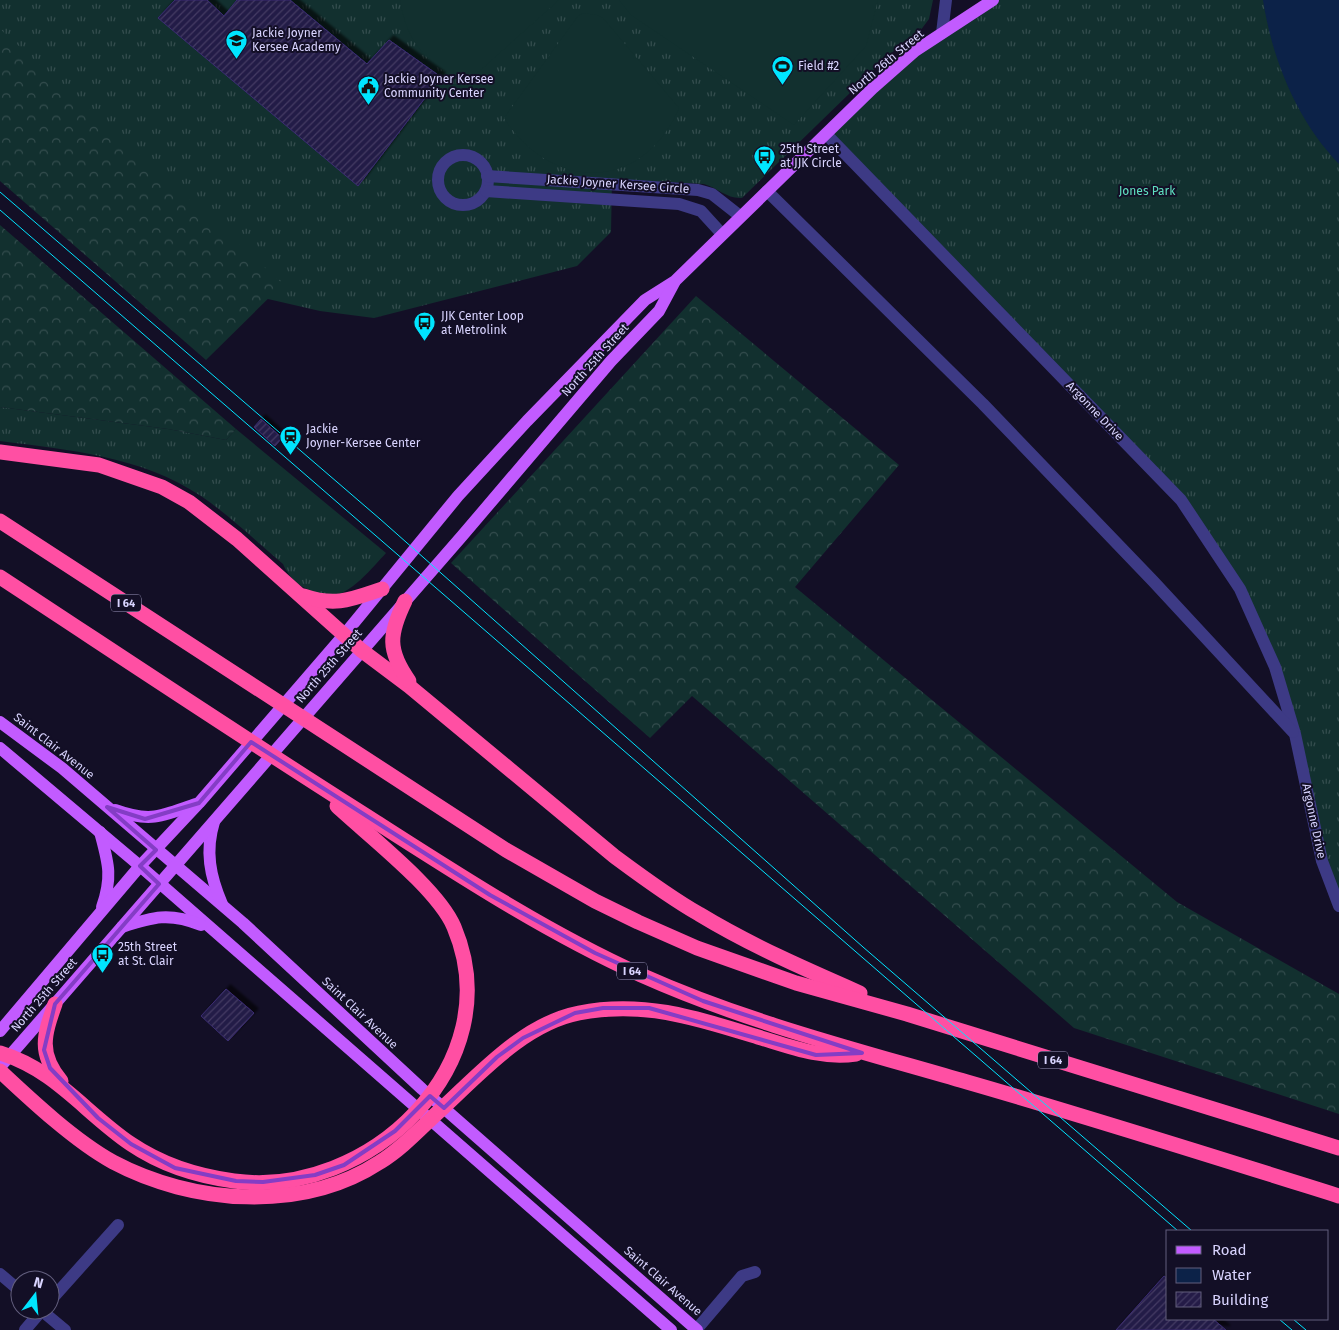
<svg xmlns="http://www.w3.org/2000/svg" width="1339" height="1330" viewBox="0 0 1339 1330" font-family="'Fira Sans',sans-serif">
  <defs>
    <pattern id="grass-tufts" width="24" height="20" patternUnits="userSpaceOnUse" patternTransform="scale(1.25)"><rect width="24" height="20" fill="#12302f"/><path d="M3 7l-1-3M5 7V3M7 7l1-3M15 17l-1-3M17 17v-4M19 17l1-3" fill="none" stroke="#344d4e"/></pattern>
    <pattern id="forest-crowns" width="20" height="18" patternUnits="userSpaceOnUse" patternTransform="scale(1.25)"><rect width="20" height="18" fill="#12302f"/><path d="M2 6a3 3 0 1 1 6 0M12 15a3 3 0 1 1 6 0" fill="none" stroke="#344d4e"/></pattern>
    <pattern id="building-hatch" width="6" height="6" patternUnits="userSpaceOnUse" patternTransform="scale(1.25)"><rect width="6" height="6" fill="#241b47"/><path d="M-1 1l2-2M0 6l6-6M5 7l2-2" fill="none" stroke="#433b63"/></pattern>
    <filter id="shadow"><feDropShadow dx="4.5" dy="-4.5" stdDeviation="1" flood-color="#0009"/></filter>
  </defs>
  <rect width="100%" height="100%" fill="#130f26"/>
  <g fill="url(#grass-tufts)">
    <path d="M 0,0 L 933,0 L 929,19 L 920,31 L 890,54 L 742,198 C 727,199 718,188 704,184 L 612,179 L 611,232 L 577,266 L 374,318 L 320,311 L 255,296 L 0,74 Z"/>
    <path d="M 993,0 L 1339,0 L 1339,906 L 1295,734 L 1240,589 L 1181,500 L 826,134 L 942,33 Z"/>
    <path d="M 0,407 L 168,429 L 226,440 L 236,429 L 386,553 C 373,567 346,601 324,596 C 320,595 315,592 310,590 C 298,586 288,576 283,564 C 256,541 230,516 201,496 C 141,456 69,450 0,441 Z"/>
  </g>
  <g fill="url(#forest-crowns)">
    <path d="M 0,29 L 283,284 L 206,360 L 0,181 Z"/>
    <path d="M 0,225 L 236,429 L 226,440 L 168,429 L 0,407 Z"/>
    <path d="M 696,296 L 899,465 L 795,587 L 1177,902 L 1339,994 L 1339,1114 L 1074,1028 L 692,696 L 650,738 L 451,563 Z"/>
  </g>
  <g fill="#12302f">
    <path d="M 400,0 L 559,0 L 465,84 C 428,64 407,44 400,0 Z"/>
    <path d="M 619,0 L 878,0 L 866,46 L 794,125 L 631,15 Z"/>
    <path d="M 583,13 L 597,15 L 603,18 L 679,108 C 643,192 552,193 504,118 L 578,16 Z"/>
  </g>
  <path fill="#0c2248" d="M 1263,0 L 1339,0 L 1339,164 C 1297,121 1272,59 1263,0 Z"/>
  <g fill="url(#building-hatch)" stroke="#3b2d73" filter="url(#shadow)">
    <path d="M 175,0 L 207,0 L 224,16 L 237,0 L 290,0 L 367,64 L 389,40 L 441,77 L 358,186 L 158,18 Z"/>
    <path d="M 261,419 L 282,438 L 275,446 L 254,427 Z"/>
    <path d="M 226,989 L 254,1013 L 228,1041 L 201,1016 Z"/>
    <path d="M 1164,1276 L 1168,1279 L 1168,1319 L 1213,1319 L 1226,1330 L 1116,1330 Z"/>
  </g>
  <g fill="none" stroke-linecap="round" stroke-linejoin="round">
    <g stroke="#3d3a85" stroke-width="12">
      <path d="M 942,33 L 946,0"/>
      <path d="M 826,134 L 1181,500 L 1240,589 L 1275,667 L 1295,734 L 1322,861 L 1339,906"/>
      <circle cx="463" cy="180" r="25"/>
      <path d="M 487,176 L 698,190 L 712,194 L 740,216"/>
      <path d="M 486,191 L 679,204 L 701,211 L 722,234"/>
      <path d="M 767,191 L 983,404 L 1153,581 L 1293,732"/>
      <path d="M 0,1274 L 20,1291"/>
      <path d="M 50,1301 L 118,1225"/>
      <path d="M 41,1310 L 65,1330"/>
      <path d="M 25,1330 L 42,1310"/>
      <path d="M 696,1330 L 742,1276 L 755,1272"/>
    </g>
    <g stroke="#c25bff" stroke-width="12">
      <path d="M 0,722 L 62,768 L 243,923 L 422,1089 L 697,1330"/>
      <path d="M 0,748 L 140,866 L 671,1330"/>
      <path d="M 115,810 C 151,823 161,816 196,804"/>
      <path d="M 214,822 C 205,851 210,876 222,904"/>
      <path d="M 100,832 C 108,862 113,876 102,907"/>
      <path d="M 122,927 C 153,917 169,912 201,925"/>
      <path d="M 0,1031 L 140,866 L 199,803 L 344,635 L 458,496 L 527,421 L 645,300 L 675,281 L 873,88 L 915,51 L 993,0"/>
      <path d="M 0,1067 L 462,536 L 611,361 L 659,311 L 674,283"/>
    </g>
    <g stroke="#ff4fa3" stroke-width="15">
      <path d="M 0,452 L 99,465 L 162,487 L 189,502 L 237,539 L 361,650 L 409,686 L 614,856 C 641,876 669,897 699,914 C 750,945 805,969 860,993"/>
      <path d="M 0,521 L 506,850 L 595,901 L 638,922 L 697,948 L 796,983 L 907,1014 L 1339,1148"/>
      <path d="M 0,577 C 125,659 249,742 376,822 C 462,877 548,933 641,975 C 746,1022 857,1050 967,1082 C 1092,1118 1215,1157 1339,1196"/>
      <path d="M 304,596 C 336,607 352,599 382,589"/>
      <path d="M 405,601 C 389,634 387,650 409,681"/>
      <path d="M 55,1004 C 44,1035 38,1053 61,1081"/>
      <path d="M 0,1053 C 56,1070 85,1113 131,1144 C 162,1165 197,1176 234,1181 C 368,1199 512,1064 454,927 C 438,889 369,836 337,806"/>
      <path d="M 0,1071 C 32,1101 75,1141 113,1162 C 192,1204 302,1213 380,1162 C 400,1150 418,1131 435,1115 C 476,1078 522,1024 579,1013 C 643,1000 697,1018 758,1037 C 791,1047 821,1059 856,1054"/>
    </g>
    <g stroke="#00e5ff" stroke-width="1">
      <path d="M 0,192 L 380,519 L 863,947 L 1192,1231"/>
      <path d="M 0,210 L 1178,1231"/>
      <path d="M 1279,1319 L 1292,1330"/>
      <path d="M 1293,1319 L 1306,1330"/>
    </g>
  </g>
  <path fill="none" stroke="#843dc5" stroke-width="4" stroke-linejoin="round" d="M 251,742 L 490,895 L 595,953 L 703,1001 L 862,1053 L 816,1055 L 649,1008 L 603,1008 L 575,1013 L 523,1038 L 497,1057 L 444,1108 L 430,1096 L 395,1131 L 344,1165 L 315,1175 L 263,1182 L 236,1181 L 175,1168 L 131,1144 L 98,1118 L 50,1068 L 44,1050 L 55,1004 L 159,884 L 140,866 L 156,850 L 107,807 L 145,819 L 199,803 Z"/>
  <defs>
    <symbol id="school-pin" viewBox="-11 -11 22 30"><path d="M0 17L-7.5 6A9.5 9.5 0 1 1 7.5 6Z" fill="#00e5ff" stroke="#130f26"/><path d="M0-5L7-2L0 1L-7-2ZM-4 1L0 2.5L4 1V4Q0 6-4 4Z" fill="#111"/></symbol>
    <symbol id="stadium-pin" viewBox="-11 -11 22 30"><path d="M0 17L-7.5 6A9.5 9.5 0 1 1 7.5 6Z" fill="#00e5ff" stroke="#130f26"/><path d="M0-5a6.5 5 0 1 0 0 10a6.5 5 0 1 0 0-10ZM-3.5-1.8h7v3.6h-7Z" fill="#111"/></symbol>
    <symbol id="civic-pin" viewBox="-11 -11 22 30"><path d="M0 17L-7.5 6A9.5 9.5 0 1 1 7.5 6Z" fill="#00e5ff" stroke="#130f26"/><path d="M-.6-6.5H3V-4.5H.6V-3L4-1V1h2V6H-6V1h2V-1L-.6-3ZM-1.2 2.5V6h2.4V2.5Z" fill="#111"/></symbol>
    <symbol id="bus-pin" viewBox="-11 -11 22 30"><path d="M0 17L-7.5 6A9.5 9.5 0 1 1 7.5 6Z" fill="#00e5ff" stroke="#130f26"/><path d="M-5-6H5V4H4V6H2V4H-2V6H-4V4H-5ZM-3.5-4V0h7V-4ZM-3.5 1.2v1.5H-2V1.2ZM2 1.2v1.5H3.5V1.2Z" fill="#111"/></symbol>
    <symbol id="station-pin" viewBox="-11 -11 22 30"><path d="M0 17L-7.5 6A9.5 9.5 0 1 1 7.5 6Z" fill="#00e5ff" stroke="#130f26"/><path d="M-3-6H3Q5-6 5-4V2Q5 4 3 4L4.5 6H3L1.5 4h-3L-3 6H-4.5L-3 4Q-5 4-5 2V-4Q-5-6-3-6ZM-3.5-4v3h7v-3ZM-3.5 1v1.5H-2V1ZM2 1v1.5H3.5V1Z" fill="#111"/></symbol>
  </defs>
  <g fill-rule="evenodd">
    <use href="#school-pin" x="224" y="28" width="25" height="34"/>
    <use href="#stadium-pin" x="770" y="54" width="25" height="34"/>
    <use href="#civic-pin" x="356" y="74" width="25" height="34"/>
    <use href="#bus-pin" x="752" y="144" width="25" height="34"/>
    <use href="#bus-pin" x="412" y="310" width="25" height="34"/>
    <use href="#station-pin" x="278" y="424" width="25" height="34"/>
    <use href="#bus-pin" x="90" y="942" width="25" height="34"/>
  </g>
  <g text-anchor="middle" stroke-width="4" stroke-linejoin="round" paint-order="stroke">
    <g fill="#130f26" stroke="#9e99be" stroke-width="1">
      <rect x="111" y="594.5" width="30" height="17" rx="4"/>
      <rect x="617" y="962.5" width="30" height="17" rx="4"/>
      <rect x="1038" y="1051.5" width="30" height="17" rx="4"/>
    </g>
    <g font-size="11" font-weight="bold" fill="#d9d4ff">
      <text x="126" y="607">I 64</text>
      <text x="632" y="975">I 64</text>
      <text x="1053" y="1064">I 64</text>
    </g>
    <g font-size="12" fill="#d9d4ff" stroke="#130f26" text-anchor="start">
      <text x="252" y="37">Jackie Joyner<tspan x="252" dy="14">Kersee Academy</tspan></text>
      <text x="798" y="70">Field #2</text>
      <text x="384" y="83">Jackie Joyner Kersee<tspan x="384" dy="14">Community Center</tspan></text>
      <text x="780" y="153">25th Street<tspan x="780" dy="14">at JJK Circle</tspan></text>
      <text x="441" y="320">JJK Center Loop<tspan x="441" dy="14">at Metrolink</tspan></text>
      <text x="306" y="433">Jackie<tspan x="306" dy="14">Joyner-Kersee Center</tspan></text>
      <text x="118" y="951">25th Street<tspan x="118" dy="14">at St. Clair</tspan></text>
    </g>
    <g font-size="12" fill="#d9d4ff" stroke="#130f26">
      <text transform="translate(886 62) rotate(-40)" y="4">North 26th Street</text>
      <text transform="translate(618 184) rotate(4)" y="4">Jackie Joyner Kersee Circle</text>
      <text transform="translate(595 360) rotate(-48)" y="4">North 25th Street</text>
      <text transform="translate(1095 411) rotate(46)" y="4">Argonne Drive</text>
      <text transform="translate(329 666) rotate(-49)" y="4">North 25th Street</text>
      <text transform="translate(54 746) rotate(38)" y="4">Saint Clair Avenue</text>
      <text transform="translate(1314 821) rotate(78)" y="4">Argonne Drive</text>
      <text transform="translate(44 995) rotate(-49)" y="4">North 25th Street</text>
      <text transform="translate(360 1013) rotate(43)" y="4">Saint Clair Avenue</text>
      <text transform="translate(663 1281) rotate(41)" y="4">Saint Clair Avenue</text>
    </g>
    <g font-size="12" fill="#5fe0c0" stroke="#130f26">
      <text x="1147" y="195">Jones Park</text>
    </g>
  </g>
  <rect x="1166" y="1230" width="162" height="90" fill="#130f26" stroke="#625e7d"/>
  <rect x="1176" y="1246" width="25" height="8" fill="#c25bff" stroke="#625e7d"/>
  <text x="1212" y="1255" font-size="15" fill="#d9d4ff">Road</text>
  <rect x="1176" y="1268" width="25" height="15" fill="#0c2248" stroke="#625e7d"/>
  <text x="1212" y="1280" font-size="15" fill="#d9d4ff">Water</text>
  <rect x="1176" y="1292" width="25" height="15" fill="url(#building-hatch)" stroke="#625e7d"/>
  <text x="1212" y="1305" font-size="15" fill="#d9d4ff">Building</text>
  <g transform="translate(35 1295) rotate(16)"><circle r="24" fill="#130f26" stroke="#625e7d"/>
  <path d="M0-4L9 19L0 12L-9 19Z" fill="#00e5ff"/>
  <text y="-8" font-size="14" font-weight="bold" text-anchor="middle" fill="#d9d4ff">N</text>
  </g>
</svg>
